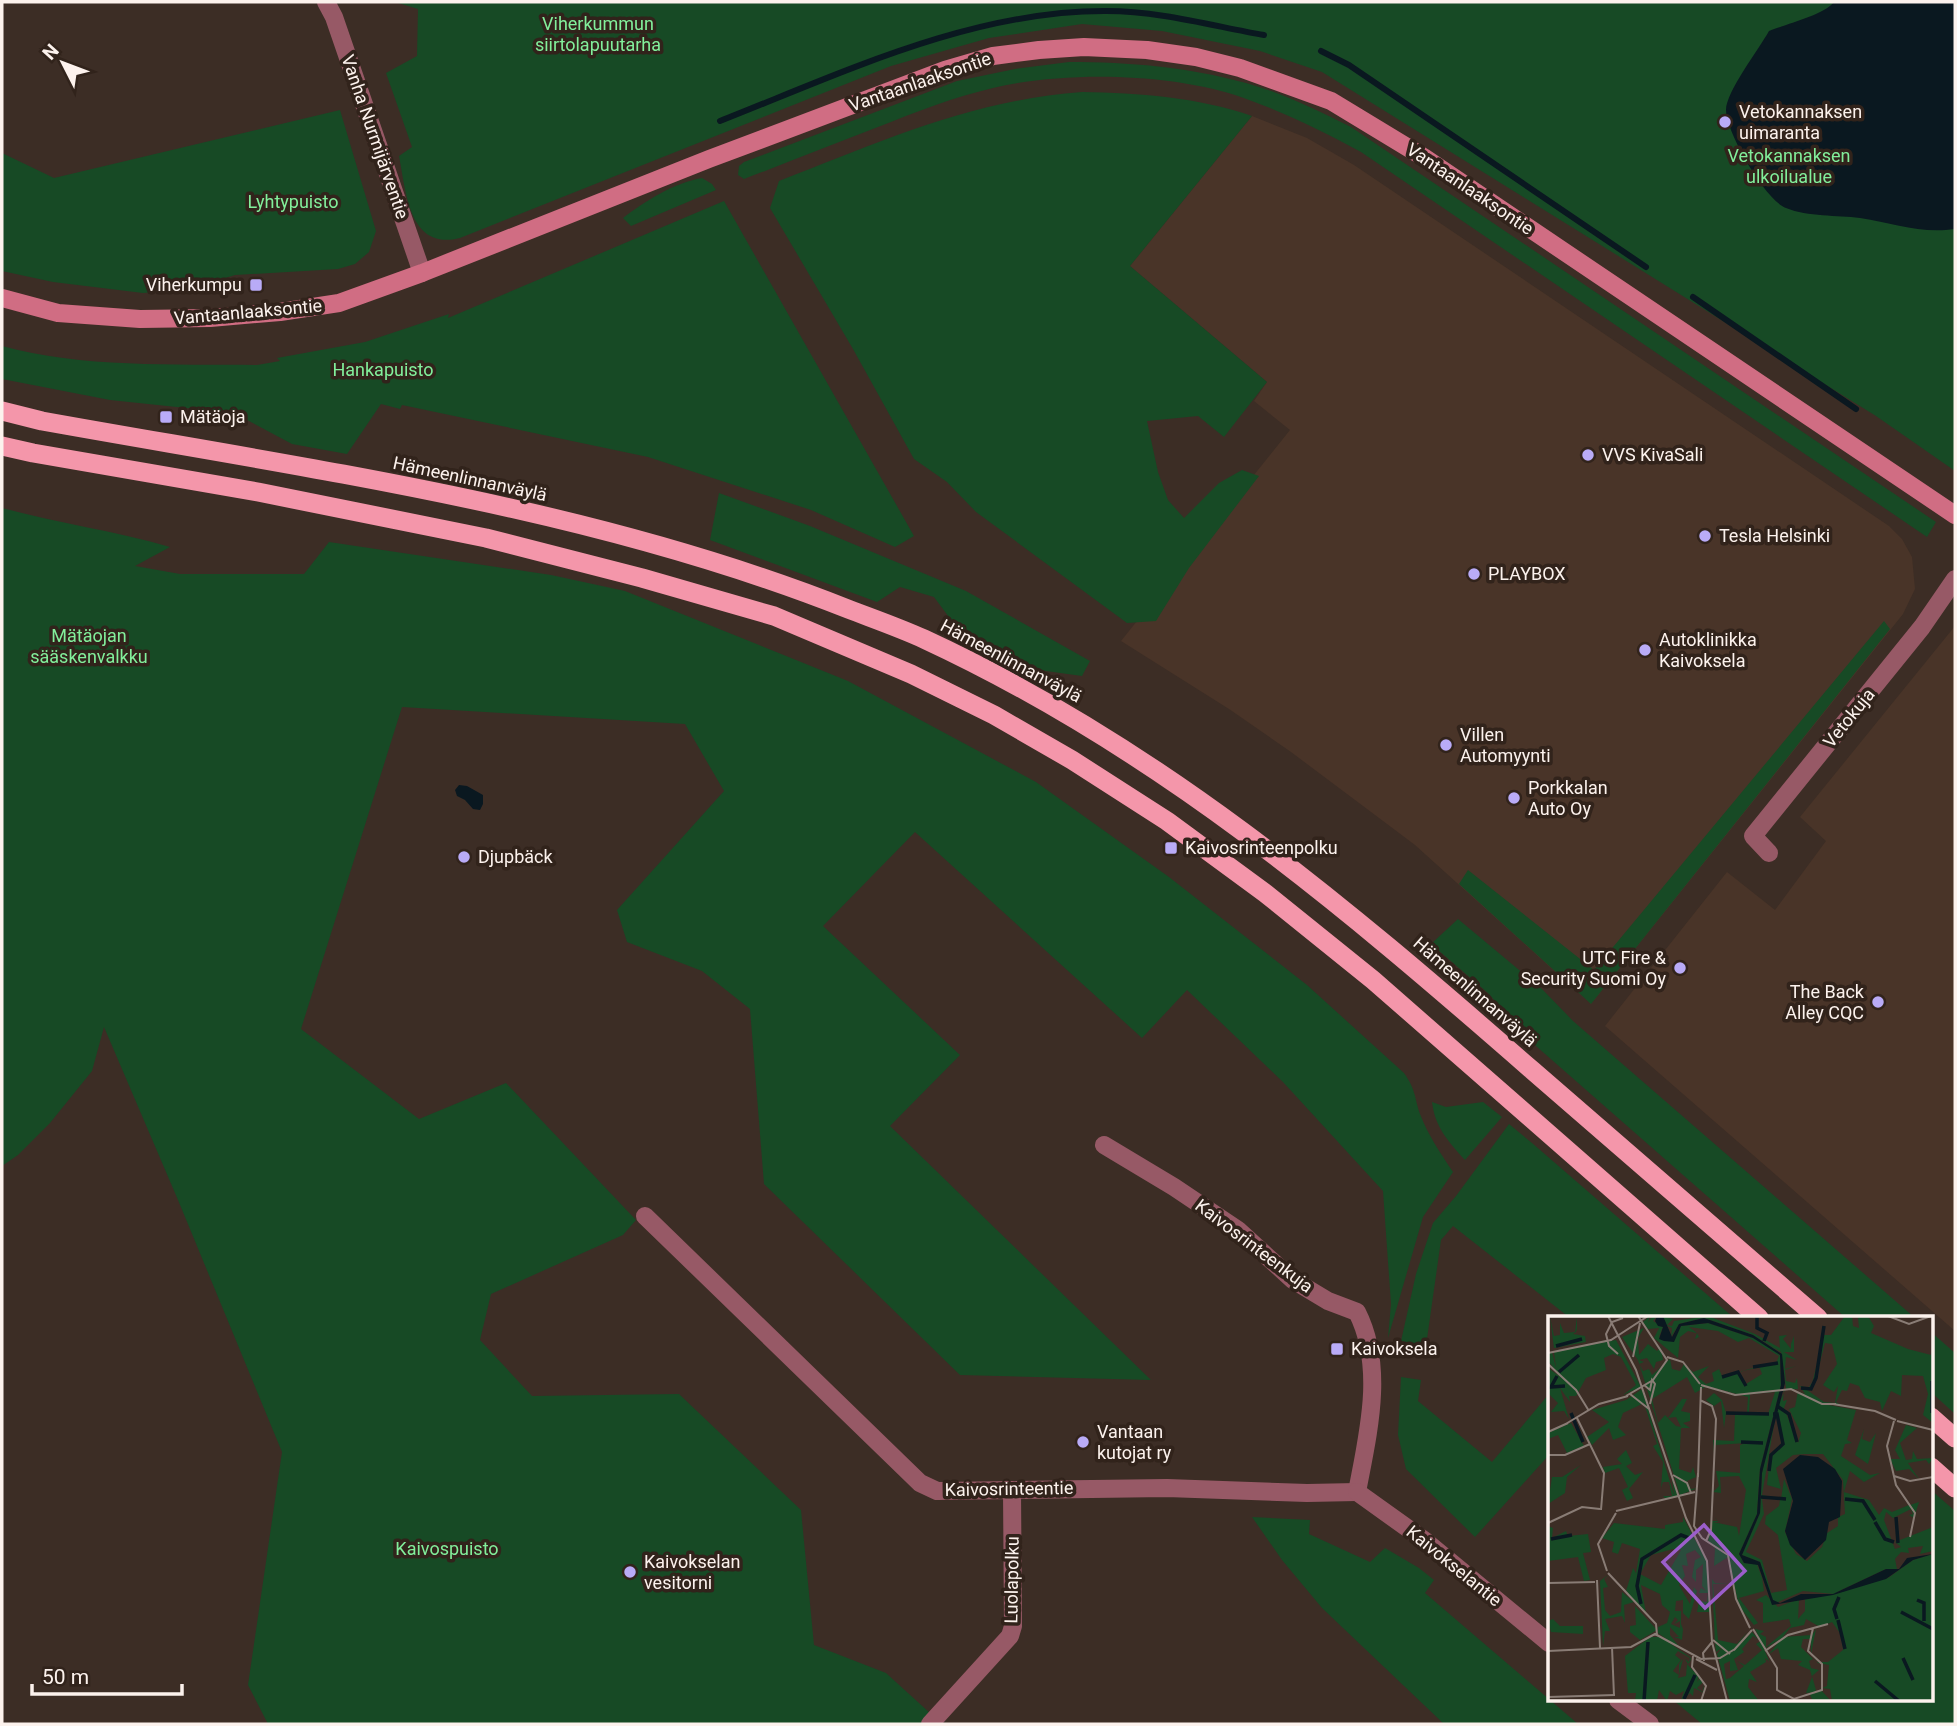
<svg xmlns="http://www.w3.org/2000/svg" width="1957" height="1726" viewBox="0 0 1957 1726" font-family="Roboto,sans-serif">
  <rect width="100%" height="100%" fill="#3c2d25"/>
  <g fill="#493428">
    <path d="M 1252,116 L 1307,138 L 1354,165 L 1889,526 L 1902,539 L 1912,557 L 1915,589 L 1903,614 L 1591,1004 L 1415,845 L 1291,752 L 1229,709 L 1121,641 L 1290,430 L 1254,401 L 1267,382 L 1130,266 Z"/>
    <path d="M 1955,626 L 1955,1331 L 1605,1026 L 1727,872 L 1775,910 L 1826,841 L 1800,817 Z"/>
  </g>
  <g fill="#174a25">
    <path d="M 395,2 L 1955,2 L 1955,471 L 1876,416 L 1322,72 L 1260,51 L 1162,31 L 1082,24 L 989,38 L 891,66 L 460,238 C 409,251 406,192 399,156 L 412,147 L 386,73 L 417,56 L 418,9 Z"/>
    <path d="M 1069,62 C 1130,62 1187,67 1246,83 C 1283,93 1318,111 1351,127 L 1936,522 L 1927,537 L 1361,152 C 1320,130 1280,110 1235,95 C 1166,73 1064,71 993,88 C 954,97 916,112 878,127 C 833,144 789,162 744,179 L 738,175 L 739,166 L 744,162 L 957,81 L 1015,69 Z"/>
    <path d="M 1082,92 C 1139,93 1197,97 1252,116 L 1130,266 L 1267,382 L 1224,437 L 1198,416 L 1147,421 L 1158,472 L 1168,500 L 1184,518 L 1219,483 L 1242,470 L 1259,476 L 1189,568 L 1156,621 L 1127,623 L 976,512 L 947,482 L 914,459 L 853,349 L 770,208 L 779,181 C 880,142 971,100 1082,92 Z"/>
    <path d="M 340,110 L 376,231 L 369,252 L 355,264 L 338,269 L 235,275 L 191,289 L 143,293 L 53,282 L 2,271 L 2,153 L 54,178 Z"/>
    <path d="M 702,178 L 712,184 L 716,190 L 631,226 L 623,218 C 645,201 674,183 702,178 Z"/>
    <path d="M 724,201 L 914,536 L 895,547 L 811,510 L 648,457 L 402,405 L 400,409 L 381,404 L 347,454 L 292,444 L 234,413 L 110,400 L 2,379 L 2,346 C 81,368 175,364 257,365 L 280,361 L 277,358 L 365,342 L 449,314 L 448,318 Z"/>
    <path d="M 719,493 L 810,526 L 966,591 L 1090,661 L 1082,676 L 1017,667 L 963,636 L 934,597 L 900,587 L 877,602 L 710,540 Z"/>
    <path d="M 2,508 C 58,523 115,531 170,547 L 135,566 L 180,574 L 304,574 L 329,542 L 551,575 L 625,591 L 848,681 L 1036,782 L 1169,877 L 1307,985 L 1404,1073 C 1416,1090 1414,1096 1420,1114 C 1428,1135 1441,1154 1453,1172 L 1423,1217 L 1388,1338 L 1391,1304 L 1383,1191 L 1283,1082 L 1187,990 L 1142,1038 L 915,832 L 823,926 L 960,1055 L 890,1126 L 1151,1380 L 960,1375 L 764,1184 L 750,1009 L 702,971 L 627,942 L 617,910 L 724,791 L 685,724 L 402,707 L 301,1029 L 419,1119 L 506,1083 L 636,1220 L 623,1235 L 491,1294 L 480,1340 L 532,1396 L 679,1394 L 801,1510 L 814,1645 L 886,1673 L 942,1724 L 268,1724 L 248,1685 L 282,1452 L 178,1200 L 104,1027 L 92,1071 L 50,1123 L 18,1155 L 2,1166 Z"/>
    <path d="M 1884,621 L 1890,629 L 1591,1004 L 1459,884 L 1468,870 L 1594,970 Z"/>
    <path d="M 1458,919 L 1543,990 L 1573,1021 L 1915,1318 L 1846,1318 L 1520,1032 L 1489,994 L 1431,944 Z"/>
    <path d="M 1432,1102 L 1446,1107 L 1483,1102 L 1502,1117 L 1465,1160 C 1449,1142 1435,1128 1432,1102 Z"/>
    <path d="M 1509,1124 L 1532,1143 L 1734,1318 L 1570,1318 L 1453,1226 L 1441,1240 L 1426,1346 L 1401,1341 L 1416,1274 L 1433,1223 L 1456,1196 Z"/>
    <path d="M 1931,1332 L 1955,1353 L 1955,1414 L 1931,1392 Z"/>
    <path d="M 1401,1377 L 1421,1380 L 1418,1401 L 1492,1462 L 1549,1394 L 1549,1455 L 1475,1537 L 1406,1469 L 1398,1435 Z"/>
    <path d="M 1931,1490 L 1955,1511 L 1955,1724 L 1702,1724 L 1673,1700 L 1931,1700 Z"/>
    <path d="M 1252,1517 L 1310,1520 L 1309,1534 L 1370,1562 L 1385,1548 L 1419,1568 L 1434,1580 L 1425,1593 L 1578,1724 L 1444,1724 L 1322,1608 L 1282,1560 Z"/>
  </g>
  <g fill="#0a1820">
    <path d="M 1834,2 L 1955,2 L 1955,229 C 1920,234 1894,223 1860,218 C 1837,215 1808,217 1786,208 C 1765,200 1726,132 1726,110 C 1726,92 1759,49 1769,31 C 1786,24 1824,15 1834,2 Z"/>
    <path d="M 459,785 L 467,786 L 483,795 L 483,804 L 480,810 L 473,809 L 465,800 L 457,796 L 455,790 Z"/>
  </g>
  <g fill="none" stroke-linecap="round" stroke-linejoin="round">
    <g stroke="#0a1820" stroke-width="6">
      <path d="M 1321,51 L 1349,65 L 1646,267"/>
      <path d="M 720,121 C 842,73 973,10 1107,11 C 1159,11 1213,26 1264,35"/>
      <path d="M 1693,297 L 1856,409"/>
    </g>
    <g stroke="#975966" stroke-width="18">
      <path d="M 1769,853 L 1753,836 L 1922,627 L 1955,579"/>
      <path d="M 1104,1145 L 1174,1187 L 1238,1230 L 1293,1280 L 1328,1301 L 1357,1312 C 1385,1367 1368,1434 1357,1492"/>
      <path d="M 645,1216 L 920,1483 L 937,1491 L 1167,1488 L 1307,1493 L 1357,1492"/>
      <path d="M 1357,1492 L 1424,1540 L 1549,1643"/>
      <path d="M 1618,1700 L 1650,1724"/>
      <path d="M 930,1724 L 1010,1636 L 1013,1626 L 1012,1490"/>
    </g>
    <path stroke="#975966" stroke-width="18" d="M 326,2 L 334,17 L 422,273"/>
    <path stroke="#d06d83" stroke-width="18" d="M 2,298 L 58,313 L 140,319 L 210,318 L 280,312 L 339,303 L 422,273 L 709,159 L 945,70 L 993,56 L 1039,50 L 1084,47 L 1147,50 L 1196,57 L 1240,68 L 1331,101 L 1425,158 L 1955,515"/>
    <g stroke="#f496aa" stroke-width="19">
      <path d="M 2,411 L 42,421 C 314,470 591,507 848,609 C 874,619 900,628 924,639 C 1157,747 1341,903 1532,1070 C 1627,1153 1723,1235 1818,1318"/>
      <path d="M 2,446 L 33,453 L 258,492 L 486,538 L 642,578 L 774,616 L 911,674 L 994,715 L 1072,760 L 1167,821 L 1265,893 L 1373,980 L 1759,1318"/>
      <path d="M 1931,1417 L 1955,1438"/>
      <path d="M 1931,1467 L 1955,1488"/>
    </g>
  </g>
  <g fill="#b9abf7" stroke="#31231b" stroke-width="2.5">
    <circle cx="1725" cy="122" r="7"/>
    <rect x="249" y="278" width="14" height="14" rx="3.5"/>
    <rect x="159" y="410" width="14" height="14" rx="3.5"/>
    <circle cx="1588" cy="455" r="7"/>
    <circle cx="1705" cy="536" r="7"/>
    <circle cx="1474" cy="574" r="7"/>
    <circle cx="1645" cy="650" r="7"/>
    <circle cx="1446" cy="745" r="7"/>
    <circle cx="1514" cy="798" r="7"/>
    <rect x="1164" y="841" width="14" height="14" rx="3.5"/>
    <circle cx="464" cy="857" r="7"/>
    <circle cx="1680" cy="968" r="7"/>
    <circle cx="1878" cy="1002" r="7"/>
    <rect x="1330" y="1342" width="14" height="14" rx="3.5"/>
    <circle cx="1083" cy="1442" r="7"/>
    <circle cx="630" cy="1572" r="7"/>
  </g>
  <g text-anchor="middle" stroke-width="7" stroke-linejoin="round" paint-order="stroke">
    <g font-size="18" fill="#82ef9b" stroke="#31231b">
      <text x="598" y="30">Viherkummun<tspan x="598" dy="21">siirtolapuutarha</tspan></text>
      <text x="1789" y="162">Vetokannaksen<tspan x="1789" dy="21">ulkoilualue</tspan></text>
      <text x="293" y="208">Lyhtypuisto</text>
      <text x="383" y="376">Hankapuisto</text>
      <text x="89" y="642">Mätäojan<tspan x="89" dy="21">sääskenvalkku</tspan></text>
      <text x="447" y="1555">Kaivospuisto</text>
    </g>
    <g font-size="18" fill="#fcf2ed" stroke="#31231b">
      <text transform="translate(920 82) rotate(-19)" y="6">Vantaanlaaksontie</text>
      <text transform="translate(375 137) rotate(71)" y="6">Vanha Nurmijärventie</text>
      <text transform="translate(1470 189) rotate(34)" y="6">Vantaanlaaksontie</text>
      <text transform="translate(248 312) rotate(-5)" y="6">Vantaanlaaksontie</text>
      <text transform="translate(470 479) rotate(12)" y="6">Hämeenlinnanväylä</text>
      <text transform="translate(1011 661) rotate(28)" y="6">Hämeenlinnanväylä</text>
      <text transform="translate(1849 718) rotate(-51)" y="6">Vetokuja</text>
      <text transform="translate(1475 992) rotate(41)" y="6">Hämeenlinnanväylä</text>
      <text transform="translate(1254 1246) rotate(37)" y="6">Kaivosrinteenkuja</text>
      <text transform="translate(1009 1489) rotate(-1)" y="6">Kaivosrinteentie</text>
      <text transform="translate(1454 1566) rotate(39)" y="6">Kaivokselantie</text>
      <text transform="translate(1012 1580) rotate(-89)" y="6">Luolapolku</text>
    </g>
    <g font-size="18" fill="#fcf2ed" stroke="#31231b" text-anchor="start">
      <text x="1739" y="118">Vetokannaksen<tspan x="1739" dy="21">uimaranta</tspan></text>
      <text x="242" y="291" text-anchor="end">Viherkumpu</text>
      <text x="180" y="423">Mätäoja</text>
      <text x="1602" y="461">VVS KivaSali</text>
      <text x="1719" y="542">Tesla Helsinki</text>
      <text x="1488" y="580">PLAYBOX</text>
      <text x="1659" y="646">Autoklinikka<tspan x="1659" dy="21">Kaivoksela</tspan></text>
      <text x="1460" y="741">Villen<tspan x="1460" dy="21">Automyynti</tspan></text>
      <text x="1528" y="794">Porkkalan<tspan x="1528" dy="21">Auto Oy</tspan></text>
      <text x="1185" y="854">Kaivosrinteenpolku</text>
      <text x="478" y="863">Djupbäck</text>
      <text x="1666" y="964" text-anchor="end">UTC Fire &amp;<tspan x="1666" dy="21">Security Suomi Oy</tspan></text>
      <text x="1864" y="998" text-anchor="end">The Back<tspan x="1864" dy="21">Alley CQC</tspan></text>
      <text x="1351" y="1355">Kaivoksela</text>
      <text x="1097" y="1438">Vantaan<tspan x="1097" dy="21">kutojat ry</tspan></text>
      <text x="644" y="1568">Kaivokselan<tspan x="644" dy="21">vesitorni</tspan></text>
    </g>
  </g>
  <g transform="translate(1548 1316)">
    <rect width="385" height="385" fill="#3c2d25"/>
    <path d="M 29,0 L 29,13 L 28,16 L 25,18 L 37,20 L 38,26 L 6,32 L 2,1 L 6,20 L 12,19 L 12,7 L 16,17 L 27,16 ZM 102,0 L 100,7 L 104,0 L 109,0 L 105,5 L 115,11 L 111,21 L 116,25 L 126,25 L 133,10 L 160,7 L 205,22 L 226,32 L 232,40 L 233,69 L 212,153 L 209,198 L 191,238 L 196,247 L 209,248 L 214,262 L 216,275 L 191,282 L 210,307 L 206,309 L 191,290 L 180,241 L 166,250 L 167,232 L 160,225 L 164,205 L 169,205 L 167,201 L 170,206 L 165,206 L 189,211 L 191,220 L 198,174 L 191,160 L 172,161 L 173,177 L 165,176 L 171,170 L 168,155 L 192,157 L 192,129 L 198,127 L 167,129 L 166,137 L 165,124 L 186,125 L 187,98 L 178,97 L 176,112 L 173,85 L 166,90 L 158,84 L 166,77 L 174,84 L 178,97 L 199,97 L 200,81 L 159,70 L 147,77 L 139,61 L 104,83 L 110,107 L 117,99 L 128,110 L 133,111 L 128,101 L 120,102 L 134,83 L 139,83 L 133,95 L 142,97 L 142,105 L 135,107 L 142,112 L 133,112 L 131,153 L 143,157 L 145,151 L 148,161 L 139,165 L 143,173 L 150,172 L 132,179 L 90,44 L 74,21 L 96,12 L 90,22 L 91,39 L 100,28 L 109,35 L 113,31 L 115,44 L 108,46 L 106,53 L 99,42 L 91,44 L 96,46 L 91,48 L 95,55 L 101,53 L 104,59 L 122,43 L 124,53 L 132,55 L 136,48 L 145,56 L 161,50 L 150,61 L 158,68 L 166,65 L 164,57 L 171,53 L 174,60 L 228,47 L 231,40 L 201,22 L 190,26 L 170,15 L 141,11 L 149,17 L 151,21 L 147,23 L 149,17 L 140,15 L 132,21 L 130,42 L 106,22 L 111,12 L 100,13 L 95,6 ZM 211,50 L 214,58 L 198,68 L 191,56 ZM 227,76 L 220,98 L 201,97 L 202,78 ZM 115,0 L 125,3 L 119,9 L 124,10 L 126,5 L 160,0 L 207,18 L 232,32 L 231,20 L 239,19 L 235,23 L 243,33 L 243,28 L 246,20 L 246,36 L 236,36 L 249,44 L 238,41 L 237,53 L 248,50 L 237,54 L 238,65 L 247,67 L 249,62 L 250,73 L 242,73 L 257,78 L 252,70 L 263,72 L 276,19 L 283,19 L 297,0 L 304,0 L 305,10 L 311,12 L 310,1 L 305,0 L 320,0 L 326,10 L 323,17 L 360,33 L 383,39 L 385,32 L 385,107 L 375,99 L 380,78 L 375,60 L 354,59 L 353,80 L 343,75 L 334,95 L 332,86 L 317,82 L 311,70 L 302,67 L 299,75 L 294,74 L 288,86 L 291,88 L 275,88 L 308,94 L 299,124 L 304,127 L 297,128 L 293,140 L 322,159 L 332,157 L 316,166 L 302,155 L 296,176 L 321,184 L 331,199 L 336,192 L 344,196 L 361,189 L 359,185 L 362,189 L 371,186 L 366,202 L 361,199 L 365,198 L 363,193 L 345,202 L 338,196 L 336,204 L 347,233 L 353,231 L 347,226 L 385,211 L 385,235 L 372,238 L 375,230 L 360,232 L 361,237 L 353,236 L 347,243 L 349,253 L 338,253 L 287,277 L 335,263 L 336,257 L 341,256 L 340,262 L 365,244 L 385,238 L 385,385 L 284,385 L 282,373 L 274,372 L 279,370 L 281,349 L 270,347 L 268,345 L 263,338 L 269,346 L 280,346 L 295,334 L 294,320 L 284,306 L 272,311 L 258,303 L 256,309 L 242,312 L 235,321 L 264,319 L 268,313 L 263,338 L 263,323 L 255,323 L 253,331 L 265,343 L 261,345 L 263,352 L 271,354 L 264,360 L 268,374 L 266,378 L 273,374 L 283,385 L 265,385 L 262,379 L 266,376 L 258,377 L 264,361 L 262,354 L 250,349 L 254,345 L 233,343 L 230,332 L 221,338 L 234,322 L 216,333 L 221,345 L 217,342 L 218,346 L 202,356 L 209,366 L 201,363 L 200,371 L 211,385 L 182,385 L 169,338 L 175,331 L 168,336 L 167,327 L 164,263 L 167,267 L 181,267 L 165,268 L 170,324 L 189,328 L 199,316 L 184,337 L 204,316 L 210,323 L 205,320 L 194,333 L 196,336 L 186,343 L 190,354 L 182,355 L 182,345 L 176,348 L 178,363 L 182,362 L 196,350 L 189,345 L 197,349 L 214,334 L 208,328 L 213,325 L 207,313 L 216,315 L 212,318 L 218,321 L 218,331 L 243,310 L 241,303 L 215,307 L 215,287 L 208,284 L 218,279 L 230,291 L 251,283 L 250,303 L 257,295 L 257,281 L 286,278 L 255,275 L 228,287 L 221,280 L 212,246 L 194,239 L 212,197 L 214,157 L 227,96 L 238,72 L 233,36 L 205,19 L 156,2 L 131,8 L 123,21 L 124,12 L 113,7 ZM 277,27 L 284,28 L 289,48 L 275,69 L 286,76 L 290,70 L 287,87 L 276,86 L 259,74 L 268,61 ZM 236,73 L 250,75 L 247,91 L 241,93 L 253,117 L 250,127 L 236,92 L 239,84 L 235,85 ZM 228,97 L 234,128 L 222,141 L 219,169 L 233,173 L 228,152 L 245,139 L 256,138 L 275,138 L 295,164 L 297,198 L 290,201 L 290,210 L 279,217 L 274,231 L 259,245 L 248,238 L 237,216 L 244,183 L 236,163 L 233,183 L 214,179 ZM 223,181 L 232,184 L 231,190 L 218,200 L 217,208 L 230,219 L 239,274 L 223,277 L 214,244 L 198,236 L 216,198 L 214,183 ZM 68,24 L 93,71 L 75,79 L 88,69 L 73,41 L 65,38 L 56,42 L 58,54 L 38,62 L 28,80 L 21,80 L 22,86 L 12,72 L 21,103 L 16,95 L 3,96 L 10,87 L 0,77 L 0,52 L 14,62 L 0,45 L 0,38 L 4,36 L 8,52 L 6,36 ZM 94,73 L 126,179 L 124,163 L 130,180 L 127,181 L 118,183 L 115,180 L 124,180 L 121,166 L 115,166 L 113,172 L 115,146 L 105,130 L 109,128 L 96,87 L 75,97 L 70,111 L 78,119 L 65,124 L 61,112 L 44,129 L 39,121 L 61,106 L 44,94 L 78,84 ZM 23,107 L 36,130 L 19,137 L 10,119 L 0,123 L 0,117 ZM 358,109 L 369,112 L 352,127 L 358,144 L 364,143 L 365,135 L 369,143 L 385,142 L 381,148 L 378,144 L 360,147 L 371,163 L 361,153 L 348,155 L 342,143 L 352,143 L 347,134 ZM 316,113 L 314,123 L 322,126 L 328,117 L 320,148 L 307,139 ZM 85,129 L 78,134 L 84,147 L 78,150 L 87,159 L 95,156 L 81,173 L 85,182 L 79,185 L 74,174 L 80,171 L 71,152 L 57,157 L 55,151 L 74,148 L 69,143 L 78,134 ZM 33,149 L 19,161 L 17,177 L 0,188 L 4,161 L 14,161 ZM 135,201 L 158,244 L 162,296 L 149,296 L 151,285 L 159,286 L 160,277 L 151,277 L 153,272 L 158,275 L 154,270 L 155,248 L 148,254 L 148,266 L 144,261 L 147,244 L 153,241 L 147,234 L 138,238 L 140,250 L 134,249 L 137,260 L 131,269 L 142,288 L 146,271 L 149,275 L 141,303 L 135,297 L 135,284 L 128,285 L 127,295 L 133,295 L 133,308 L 135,313 L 134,324 L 132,323 L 132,305 L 126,308 L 130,304 L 127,301 L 123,308 L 132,312 L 132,323 L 126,321 L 131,321 L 122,311 L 122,319 L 133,333 L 110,317 L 110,311 L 119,307 L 122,296 L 114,289 L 112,278 L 93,269 L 98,297 L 78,275 L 85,252 L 88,257 L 92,233 L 74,227 L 70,238 L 64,236 L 66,226 L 54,222 L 66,207 L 117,213 L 117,209 L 135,206 ZM 125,233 L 133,234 L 113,269 L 92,258 L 103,239 ZM 0,210 L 5,212 L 4,222 L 18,215 L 20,220 L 40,218 L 43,236 L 35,237 L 42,264 L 36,265 L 30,241 L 0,245 ZM 60,259 L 56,263 L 60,271 L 55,272 L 57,294 L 62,300 L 73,296 L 74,276 L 86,286 L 76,289 L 77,307 L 74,300 L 57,303 L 62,315 L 57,315 L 55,330 L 52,265 ZM 87,290 L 109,314 L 92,324 L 82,316 L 82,310 L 88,309 ZM 5,303 L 12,310 L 35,310 L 35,318 L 3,316 L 0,305 ZM 102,321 L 113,321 L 143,342 L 142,346 L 140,348 L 137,343 L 141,346 L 142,342 L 130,335 L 127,339 L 133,344 L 125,355 L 131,359 L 131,348 L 135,343 L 130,362 L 138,360 L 139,348 L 151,361 L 149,366 L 152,362 L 155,366 L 149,372 L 155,376 L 156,368 L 156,377 L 146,372 L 145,380 L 142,377 L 133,385 L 136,375 L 128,379 L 122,375 L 119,385 L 111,374 L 109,385 L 87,385 L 88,377 L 80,377 L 77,340 Z" fill="#174a25" fill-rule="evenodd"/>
    <path d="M 109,0 L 115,0 L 124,21 L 131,8 L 156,2 L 205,19 L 234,38 L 237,67 L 214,157 L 212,197 L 194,239 L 212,246 L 225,284 L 232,287 L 253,278 L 285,278 L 338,253 L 351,253 L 359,242 L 385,238 L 365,244 L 338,263 L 285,279 L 224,289 L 210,249 L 196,247 L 191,238 L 209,198 L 212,153 L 233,69 L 232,39 L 205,22 L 160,7 L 133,10 L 126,26 L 116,25 L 111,23 L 115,11 L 110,10 L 107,5 ZM 252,139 L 270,141 L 287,153 L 294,165 L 292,201 L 281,206 L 278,224 L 257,244 L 242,229 L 237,215 L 245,185 L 235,153 Z" fill="#0a1820"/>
    <path fill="none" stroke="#0a1820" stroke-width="3.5" d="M 209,0 L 209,12 L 219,17 L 216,25M 8,30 L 34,23M 205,51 L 230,47M 11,56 L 31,39M 9,60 L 3,71 L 17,70M 174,61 L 190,56 L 198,70M 384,65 L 384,97M 253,72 L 263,73 L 268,62 L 276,10M 229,90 L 241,98 L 249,126M 23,97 L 35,126M 178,97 L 221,98M 193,126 L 215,127M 221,155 L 223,139 L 235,128 L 229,98 L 225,98M 213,181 L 238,183M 297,183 L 315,185 L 327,204M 348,201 L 350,227M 327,206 L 337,223 L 346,226M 3,223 L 24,219M 369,284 L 376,287 L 376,305M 93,288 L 89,270 L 94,243 L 133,219 L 141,222M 353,296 L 385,313M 289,303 L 286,293 L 291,281M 290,304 L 297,333M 355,342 L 365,364M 327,365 L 351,385M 136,383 L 147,359M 96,385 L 100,326"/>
    <path fill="none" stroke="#897c75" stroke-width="2" d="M 60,0 L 88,54 L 138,202 L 159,245 L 164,326 L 179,385M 340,0 L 361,8 L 383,0M 0,37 L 63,24 L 100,0M 70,38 L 61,30 L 58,18 L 64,6 L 75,2M 85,41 L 92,7M 119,41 L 135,46 L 152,68M 0,48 L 28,74 L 41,95M 96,69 L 102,74 L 104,64 L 107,68 L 102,88M 153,69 L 187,79 L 243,73 L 274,88 L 288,88M 82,78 L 101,93M 78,80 L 105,64 L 119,44 L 90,0M 152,84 L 164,90 L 168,103 L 163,214 L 158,225M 285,88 L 327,95 L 348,104M 29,102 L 56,157 L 53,194M 346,105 L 339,130 L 348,169 L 367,197 L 362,221M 349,105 L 385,114M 16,109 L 51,88 L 80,80M 0,116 L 20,107M 0,139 L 17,139 L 42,128M 150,157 L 146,210 L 154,222 L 180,239 L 188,283 L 202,312M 125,159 L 139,167 L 143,177M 346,160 L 362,165 L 385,161M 150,161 L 153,71M 68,195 L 147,176M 0,207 L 34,191 L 52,193M 59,255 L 50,228 L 68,197M 60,257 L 108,308 L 109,319M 49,264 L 52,332M 0,267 L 47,266M 205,313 L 229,352 L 229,374 L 246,383 L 274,374 L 274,348 L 260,335 L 265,312M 165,324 L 182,338M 64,331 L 66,380M 186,334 L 204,314M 0,335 L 83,331 L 107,318 L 153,343 L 172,342 L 187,333M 217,335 L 240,319 L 280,308M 145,340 L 144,351 L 158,370 L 153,385M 148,343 L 169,354M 156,345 L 155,337 L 164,326M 0,381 L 67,379"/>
    <path fill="#9b5eca" fill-opacity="0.15" stroke="#9b5eca" stroke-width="3.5" d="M 156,209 L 197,255 L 157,292 L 115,246 Z"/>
    <rect width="385" height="385" fill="none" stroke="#fcf2ed" stroke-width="3.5"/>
  </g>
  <rect width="1957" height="1726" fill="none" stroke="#fcf2ed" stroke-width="7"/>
  <g transform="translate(63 63) rotate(312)" stroke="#31231b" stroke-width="5" paint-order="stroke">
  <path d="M0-5L12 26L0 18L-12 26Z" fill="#fcf2ed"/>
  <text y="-10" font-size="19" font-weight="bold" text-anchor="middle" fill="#fcf2ed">N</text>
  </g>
  <path d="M32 1684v10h150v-10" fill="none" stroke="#fcf2ed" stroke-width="3.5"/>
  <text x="42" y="1684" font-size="21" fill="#fcf2ed" stroke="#31231b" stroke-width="5" paint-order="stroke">50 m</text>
</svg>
